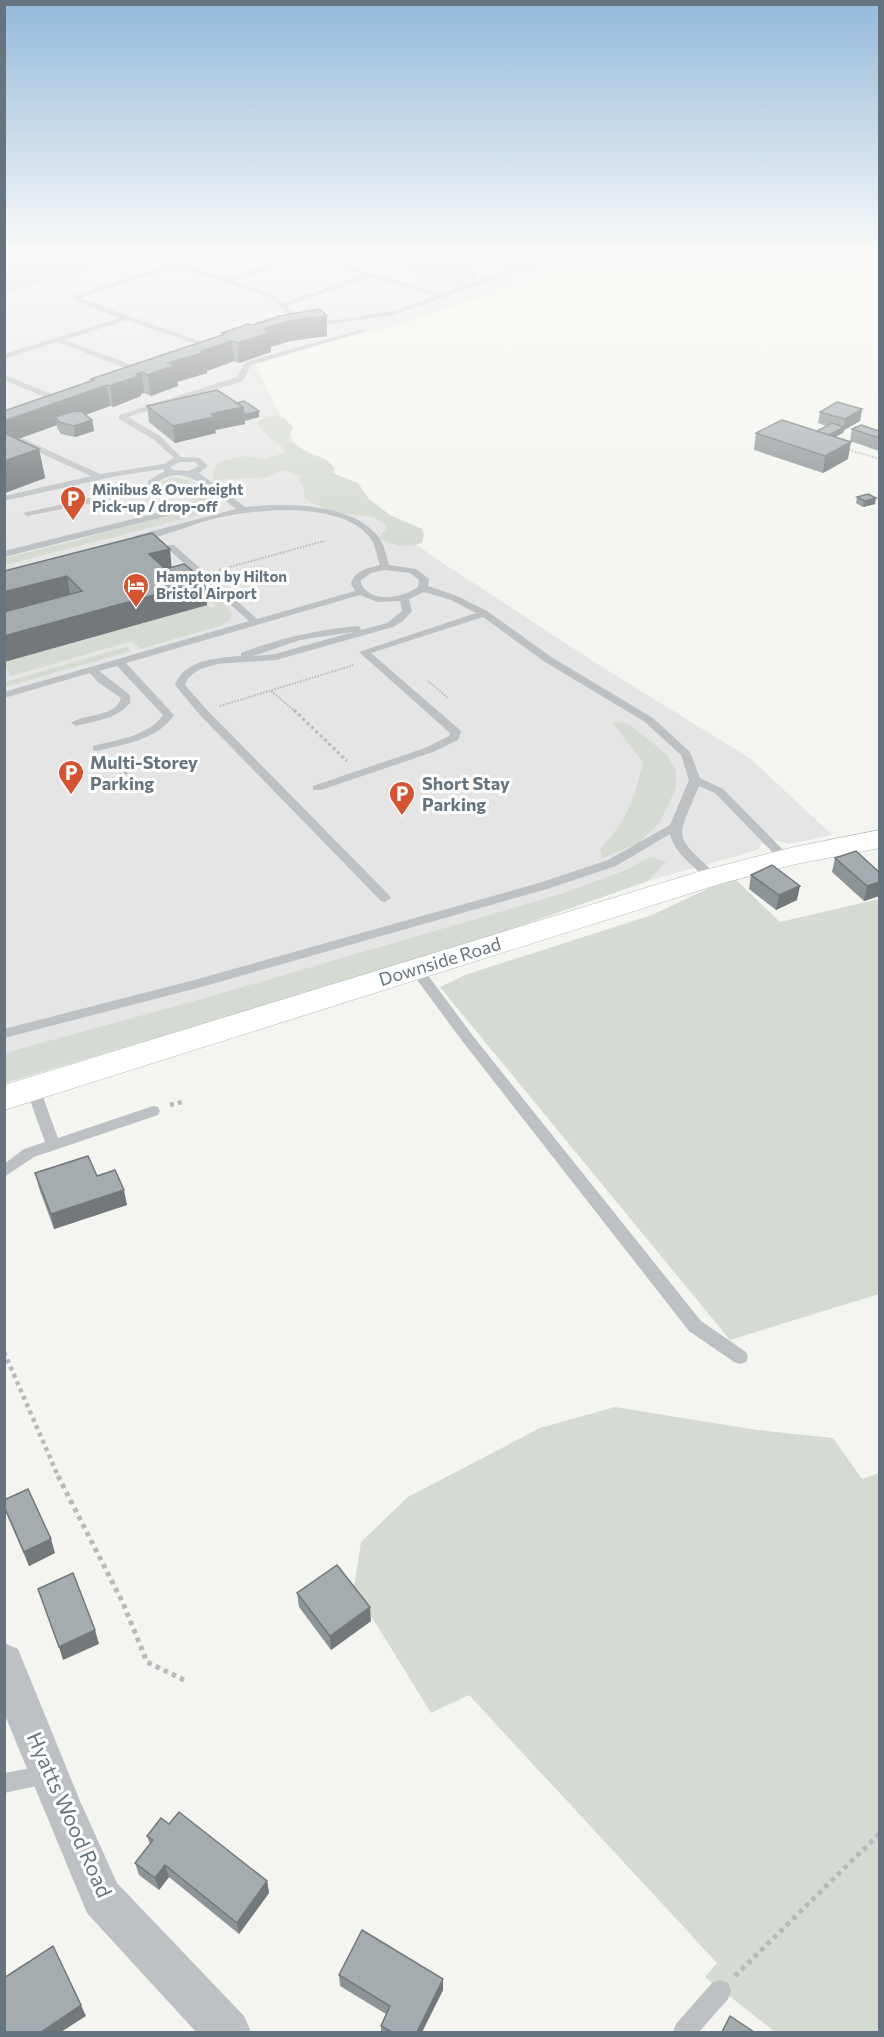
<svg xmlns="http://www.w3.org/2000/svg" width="884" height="2037" viewBox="0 0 884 2037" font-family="Commissioner,sans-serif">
  <rect width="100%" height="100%" fill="#f4f4f0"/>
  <path fill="#e4e5e4" d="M 5,253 L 662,253 L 531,281 L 449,307 L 402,325 L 336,340 L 256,365 L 300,456 L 432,556 L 602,667 L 751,759 L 832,835 L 789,844 L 775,840 L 761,844 L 759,849 L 754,851 L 648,881 L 459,947 L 5,1083 Z"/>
  <g fill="#d5dad2">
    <path d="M 4,253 L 82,253 L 5,272 Z"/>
    <path d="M 274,416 L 283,417 L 293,427 L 288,439 L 307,452 L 325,459 L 335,468 L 333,473 L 358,483 L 369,499 L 390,515 L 422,529 L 424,535 L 422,543 C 405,548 394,546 379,538 L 387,527 C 375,513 363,517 347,514 C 333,512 317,506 305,499 L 303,486 L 299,481 L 301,476 L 283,470 L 268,477 L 214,480 L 213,476 L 217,462 L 243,456 L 264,459 L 284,453 L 284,448 L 271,439 L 257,424 L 263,418 Z"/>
    <path d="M 172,477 C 190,479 210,486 218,505 L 210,512 L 5,565 L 5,558 L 75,541 L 190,506 L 194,501 L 173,482 L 149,488 Z"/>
    <path d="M 215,595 L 232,613 L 230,620 L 222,625 L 140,649 L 132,641 L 11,676 L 5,667 L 5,662 L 207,605 L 211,608 L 217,607 L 207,597 Z"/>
    <path d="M 126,647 L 131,651 L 5,687 L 5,682 Z"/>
    <path d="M 612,722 L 627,723 L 666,754 L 676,771 L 676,788 L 660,822 L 637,844 L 602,858 L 600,849 C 626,822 634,800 643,763 Z"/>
    <path d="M 651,857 L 666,862 L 648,881 L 459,947 L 5,1083 L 5,1053 L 205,998 L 561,894 L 626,870 Z"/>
    <path d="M 733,877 L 780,922 L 879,899 L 879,1294 L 730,1340 L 440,987 L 465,975 L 652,915 Z"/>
    <path d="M 615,1407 L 757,1430 L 833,1438 L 862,1479 L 879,1473 L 879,2032 L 775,2032 L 705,1977 L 717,1963 L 469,1695 L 431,1713 L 354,1588 L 361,1542 L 408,1497 L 540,1428 Z"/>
  </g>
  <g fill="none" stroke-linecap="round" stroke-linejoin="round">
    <g fill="#cacccc" fill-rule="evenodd">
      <path d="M 76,253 L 129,253 L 124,260 L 4,294 L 4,273 Z"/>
      <path d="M 368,253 L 420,253 L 472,268 L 477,275 L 472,282 L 460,285 L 373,260 Z"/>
    </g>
    <defs>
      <path id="secondary" d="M 880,830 L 880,848 L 796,864 L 723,883 L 4,1110 L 4,1085 L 701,871 L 794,847 Z"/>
    </defs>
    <use href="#secondary" stroke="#b0b5b8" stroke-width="1"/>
    <g stroke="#b7babc" stroke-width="2" stroke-dasharray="1.5 1.5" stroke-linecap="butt">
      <path d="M 846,449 L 880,459"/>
      <path d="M 219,570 L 324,541"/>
      <path d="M 428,681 L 448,698"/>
      <path d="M 271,691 L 295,711"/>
      <path d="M 220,706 L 354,665"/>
    </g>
    <g stroke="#b7babc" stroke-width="3" stroke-dasharray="3 3" stroke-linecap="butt">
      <path d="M 294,710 L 347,761"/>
      <path d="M 117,759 L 128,772 L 119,775"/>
    </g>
    <g stroke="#b7babc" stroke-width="4.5" stroke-dasharray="4 4" stroke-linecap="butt">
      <path d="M 170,1105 L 182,1102"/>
      <path d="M 4,1352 L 59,1478"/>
    </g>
    <g stroke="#b7babc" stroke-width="5" stroke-dasharray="4.5 4.5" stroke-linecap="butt">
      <path d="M 58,1476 L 123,1603 L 147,1662 L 184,1680"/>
      <path d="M 735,1976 L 880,1833"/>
    </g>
    <g fill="#bdc1c4" fill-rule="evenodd">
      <path d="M 208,253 L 216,253 L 183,265 L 226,279 L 297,255 L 294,253 L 302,253 L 441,294 L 516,267 L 467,253 L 476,253 L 524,266 L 595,253 L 606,253 L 514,272 L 394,315 L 303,328 L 270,297 L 176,267 L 79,298 L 216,347 L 216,351 L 126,320 L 65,340 L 146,370 L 146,374 L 140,374 L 58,342 L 4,359 L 4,354 L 120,318 L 75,301 L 72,296 ZM 304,257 L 364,275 L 283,303 L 274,295 L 232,281 ZM 371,277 L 435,296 L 393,311 L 306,325 L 286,306 Z"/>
      <path d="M 363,329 L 369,330 L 251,365 L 243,381 L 128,417 L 160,436 L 181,457 L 200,458 L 208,466 L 199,473 L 245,507 C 284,503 349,502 377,535 C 384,543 386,555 389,565 L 416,569 L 429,579 L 428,586 L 457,596 L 487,611 L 553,658 L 653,718 L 690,752 L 700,778 L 723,789 L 791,858 L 789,861 L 781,861 L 715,793 L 699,786 C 677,840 671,833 716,874 L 718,877 L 716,880 L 708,880 C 694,866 675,854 670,834 L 616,866 L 547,889 L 205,986 L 4,1038 L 4,1029 L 198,979 L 539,883 L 608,860 L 670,825 L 689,780 L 681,755 L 645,722 L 545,662 L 483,617 L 371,653 L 460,730 L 461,732 L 458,740 L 433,752 L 321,790 L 313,790 L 313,786 L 425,748 L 449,736 L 450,733 L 359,652 L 476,613 L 451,600 L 424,592 L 409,599 L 412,611 L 403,621 L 393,627 L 276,660 L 217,664 L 198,670 L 188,678 L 185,685 L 207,710 L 389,895 L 391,898 L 385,902 L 381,901 L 199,714 L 175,685 C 185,659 217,658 241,656 L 241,653 C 279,638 317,630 357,626 L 360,627 L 361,630 L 387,623 L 402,611 L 400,601 L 377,602 L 360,595 L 126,663 L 174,715 C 157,740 125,744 97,751 L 93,750 L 93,746 C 116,740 149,736 163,715 L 117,666 L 99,671 L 130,695 L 130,703 C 117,719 95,721 76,726 L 71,723 C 84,713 115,718 121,698 L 98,682 L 90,673 L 4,698 L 4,692 L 249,621 L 168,549 L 168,545 L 174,545 L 257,619 L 355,591 L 351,584 C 354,571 368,568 380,565 C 377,557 376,547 371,539 C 343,499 250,509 209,520 C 190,525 151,542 134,540 L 134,536 L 236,509 C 218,496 192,470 170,476 C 161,478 157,485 148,485 L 148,481 L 165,471 L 163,469 L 117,476 L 4,501 L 4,496 L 91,476 L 16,442 L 16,438 L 22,438 L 100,474 L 163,464 L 174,458 L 154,440 L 119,419 L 119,415 L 237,377 L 245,362 ZM 180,462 L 195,462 L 199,466 L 188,471 L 173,470 L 170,467 ZM 385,570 L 410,573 L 419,580 L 418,587 C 402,598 372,604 361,584 L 361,580 L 371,573 ZM 353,632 L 275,654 L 253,656 L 300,640 Z"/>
      <path d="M 4,375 L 67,400 L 68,402 L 61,404 L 4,380 Z"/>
      <path d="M 95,497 L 99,500 L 98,502 L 27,516 L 23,513 Z"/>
      <path d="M 155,501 L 170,502 L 175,509 L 167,516 L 4,557 L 4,551 L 161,512 L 166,508 L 152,506 L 151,504 Z"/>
      <path d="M 416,965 L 421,966 L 473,1036 L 701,1321 L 746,1352 L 748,1357 L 746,1362 L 740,1364 L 734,1362 L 689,1331 L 463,1042 L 409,969 Z"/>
      <path d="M 33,1084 L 40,1089 L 58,1138 L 153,1106 L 158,1107 L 160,1111 L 158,1115 L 34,1157 L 4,1177 L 4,1164 L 24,1149 L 45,1142 L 26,1089 Z"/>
      <path d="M 48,1765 L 55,1768 L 58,1775 L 55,1782 L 4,1793 L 4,1773 Z"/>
      <path d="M 720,1980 L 728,1983 L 731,1991 L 728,1999 L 699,2032 L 673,2032 L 676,2024 L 712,1983 Z"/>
    </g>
    <path fill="#bdc1c4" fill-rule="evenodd" d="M 4,1643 L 18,1649 L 80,1801 L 117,1883 L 244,2016 L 251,2032 L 196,2032 L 87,1913 L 4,1713 Z"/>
    <use href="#secondary" fill="#fff" fill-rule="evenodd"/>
  </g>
  <g fill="#8d9497">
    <path d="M 252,325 L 327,336 L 290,341 L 271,347 L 271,352 L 239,363 L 234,361 L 207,371 L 207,373 L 177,382 L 178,386 L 151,396 L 144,393 L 141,394 L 141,396 L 113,407 L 110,406 L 85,415 L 92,420 L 94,431 L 75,437 L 61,434 L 57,428 L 57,425 L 18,439 L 39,449 L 45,478 L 4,493 L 4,411 L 91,381 L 91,379 L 222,335 L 222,333 Z"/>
    <path d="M 237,403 L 259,411 L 259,417 L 244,420 L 245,424 L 215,430 L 216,433 L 175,443 L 149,422 L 147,406 Z"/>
    <path d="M 862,409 L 860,421 L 844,430 L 843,433 L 835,437 L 848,459 L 823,473 L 754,450 L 756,433 L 817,431 L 827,426 L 818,423 L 820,412 Z"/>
    <path d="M 852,429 L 878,430 L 879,429 L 879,451 L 850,441 Z"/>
    <path d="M 857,497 L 875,504 L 863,507 L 856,503 Z"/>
    <path d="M 172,567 L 205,581 L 207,605 L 4,662 L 4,571 Z"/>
    <path d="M 835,858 L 879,872 L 879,896 L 864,901 L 832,872 Z"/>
    <path d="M 751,875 L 797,900 L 776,910 L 749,889 Z"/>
    <path d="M 35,1173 L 97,1176 L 127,1205 L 54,1229 L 39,1188 Z"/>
    <path d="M 4,1500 L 55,1553 L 29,1566 L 7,1515 L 4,1507 Z"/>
    <path d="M 297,1593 L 371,1621 L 331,1650 L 299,1607 Z"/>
    <path d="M 169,1824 L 267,1881 L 269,1893 L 239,1934 L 169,1877 L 159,1890 L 139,1875 L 135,1863 L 150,1844 L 147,1836 Z"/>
    <path d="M 339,1975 L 443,1990 L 422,2032 L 381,2032 L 381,2026 L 386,2014 L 340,1986 Z"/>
  </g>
  <g fill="#73787b">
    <path d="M 327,316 L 327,336 L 290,341 L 271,347 L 271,352 L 239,363 L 238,343 L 264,329 L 289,321 Z"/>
    <path d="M 232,341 L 234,361 L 207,371 L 207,373 L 177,382 L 178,386 L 151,396 L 148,375 L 169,363 Z"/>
    <path d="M 142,372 L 144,393 L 141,394 L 141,396 L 113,407 L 110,386 Z"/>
    <path d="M 107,385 L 110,406 L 62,423 L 55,417 L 57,425 L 4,444 L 4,421 Z"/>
    <path d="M 243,407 L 245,424 L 215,430 L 216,433 L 175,443 L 173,426 L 211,414 Z"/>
    <path d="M 862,409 L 860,421 L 844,430 L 843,433 L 825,442 L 826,436 L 844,427 L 845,419 Z"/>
    <path d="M 259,411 L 259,417 L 245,421 L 244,415 Z"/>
    <path d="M 92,420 L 94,431 L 75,437 L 74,426 Z"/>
    <path d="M 851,442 L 848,459 L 823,473 L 825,456 Z"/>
    <path d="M 39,449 L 45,478 L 5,493 L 4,461 Z"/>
    <path d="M 876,498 L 875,504 L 863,507 L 865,501 Z"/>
    <path d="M 170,549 L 172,572 L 152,578 L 149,554 Z"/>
    <path d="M 67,576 L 71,600 L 4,618 L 4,592 Z"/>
    <path d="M 205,581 L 207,605 L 4,662 L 4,636 Z"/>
    <path d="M 879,882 L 879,896 L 864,901 L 867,886 Z"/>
    <path d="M 800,886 L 797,900 L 776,910 L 779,895 Z"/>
    <path d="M 124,1190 L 127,1205 L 54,1229 L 51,1214 Z"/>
    <path d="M 51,1539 L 55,1553 L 29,1566 L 24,1552 Z"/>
    <path d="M 370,1607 L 371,1621 L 331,1650 L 330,1636 Z"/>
    <path d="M 95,1630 L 99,1644 L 63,1660 L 59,1647 Z"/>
    <path d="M 165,1865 L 169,1877 L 159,1890 L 155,1878 Z"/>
    <path d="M 267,1881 L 269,1893 L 239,1934 L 237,1923 Z"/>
    <path d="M 443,1979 L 443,1990 L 422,2032 L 417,2032 Z"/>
    <path d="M 81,2005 L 86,2016 L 61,2032 L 41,2032 Z"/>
  </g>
  <g fill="#a4acb0" stroke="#73787b" stroke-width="1.5">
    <path d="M 320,309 L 327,316 L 289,321 L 264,329 L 270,332 L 238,343 L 232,341 L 202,351 L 205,352 L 169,363 L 175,365 L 148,375 L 142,372 L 136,374 L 139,376 L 110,386 L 107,385 L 4,421 L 4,411 L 94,380 L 91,379 L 225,334 L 222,333 L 248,324 L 252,325 L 280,316 Z"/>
    <path d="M 217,390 L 243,407 L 211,414 L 214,417 L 173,426 L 147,406 Z"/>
    <path d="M 244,401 L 259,411 L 244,415 L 243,407 L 237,403 Z"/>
    <path d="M 837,402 L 862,409 L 845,419 L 820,412 Z"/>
    <path d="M 74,411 L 82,412 L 92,420 L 74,426 L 59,422 L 55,417 Z"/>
    <path d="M 782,420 L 851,442 L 825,456 L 756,433 Z"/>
    <path d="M 832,423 L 844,427 L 829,435 L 817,431 Z"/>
    <path d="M 861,425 L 879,431 L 879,438 L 852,429 Z"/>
    <path d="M 4,433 L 39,449 L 4,461 Z"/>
    <path d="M 868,494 L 876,498 L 865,501 L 857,497 Z"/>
    <path d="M 152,533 L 170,549 L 149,554 L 165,569 L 184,564 L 205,581 L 4,636 L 4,612 L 82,591 L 67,576 L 4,592 L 4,571 Z"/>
    <path d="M 856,851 L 879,872 L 879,882 L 867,886 L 835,858 Z"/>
    <path d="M 772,865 L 800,886 L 779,895 L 751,875 Z"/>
    <path d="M 88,1156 L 97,1176 L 115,1170 L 124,1190 L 51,1214 L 35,1173 Z"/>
    <path d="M 28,1489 L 51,1539 L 24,1552 L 4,1506 L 4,1500 Z"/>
    <path d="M 337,1565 L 370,1607 L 330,1636 L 297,1593 Z"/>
    <path d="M 73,1573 L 95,1630 L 59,1647 L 38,1589 Z"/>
    <path d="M 179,1812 L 267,1881 L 237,1923 L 165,1865 L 155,1878 L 135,1863 L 153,1840 L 147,1836 L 161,1818 L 169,1824 Z"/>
    <path d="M 362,1930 L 443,1979 L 417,2032 L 392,2032 L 381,2026 L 390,2006 L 339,1975 Z"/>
    <path d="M 53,1946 L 81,2005 L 41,2032 L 4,2032 L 4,1978 Z"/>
    <path d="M 730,2016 L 754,2032 L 722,2032 Z"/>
  </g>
  <linearGradient id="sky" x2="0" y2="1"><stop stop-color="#94b9da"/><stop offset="0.47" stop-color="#fafaf8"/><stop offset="1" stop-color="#fafaf8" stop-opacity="0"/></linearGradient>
  <rect width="884" height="538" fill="url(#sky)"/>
  <defs>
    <symbol id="parking-pin" viewBox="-11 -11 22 30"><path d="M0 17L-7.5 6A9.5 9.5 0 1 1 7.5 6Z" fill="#d5532f" stroke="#fff"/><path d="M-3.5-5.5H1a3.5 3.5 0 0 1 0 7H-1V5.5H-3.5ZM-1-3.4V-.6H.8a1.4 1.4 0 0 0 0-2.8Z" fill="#fff"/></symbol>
    <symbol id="hotel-pin" viewBox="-11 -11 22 30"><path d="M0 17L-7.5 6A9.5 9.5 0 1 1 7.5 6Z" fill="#d5532f" stroke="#fff"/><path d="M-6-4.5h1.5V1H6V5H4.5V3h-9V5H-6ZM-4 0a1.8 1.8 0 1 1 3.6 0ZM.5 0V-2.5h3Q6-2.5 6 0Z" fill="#fff"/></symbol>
  </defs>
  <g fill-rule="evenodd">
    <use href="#parking-pin" x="58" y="484" width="30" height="40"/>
    <use href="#hotel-pin" x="121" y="571" width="30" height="40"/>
    <use href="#parking-pin" x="56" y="758" width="30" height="40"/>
    <use href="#parking-pin" x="387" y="779" width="30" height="40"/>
  </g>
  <g text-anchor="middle" stroke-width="6" stroke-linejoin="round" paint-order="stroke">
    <g font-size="15" font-weight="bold" fill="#65747f" stroke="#fff" text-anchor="start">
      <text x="92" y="495">Minibus &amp; Overheight<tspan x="92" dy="17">Pick-up / drop-off</tspan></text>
      <text x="156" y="582">Hampton by Hilton<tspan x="156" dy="17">Bristol Airport</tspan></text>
    </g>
    <g font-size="18" font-weight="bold" fill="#65747f" stroke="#fff" text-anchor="start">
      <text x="90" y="769">Multi-Storey<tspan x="90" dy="21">Parking</tspan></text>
      <text x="422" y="790">Short Stay<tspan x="422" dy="21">Parking</tspan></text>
    </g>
    <g font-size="18" fill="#65747f" stroke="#fff">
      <text transform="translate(440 962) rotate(-17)" y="6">Downside Road</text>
    </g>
    <g font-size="21" fill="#65747f" stroke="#fff">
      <text transform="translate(69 1815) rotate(66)" y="7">Hyatts Wood Road</text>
    </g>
  </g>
  <rect width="884" height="2037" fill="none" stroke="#65747f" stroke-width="12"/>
</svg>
